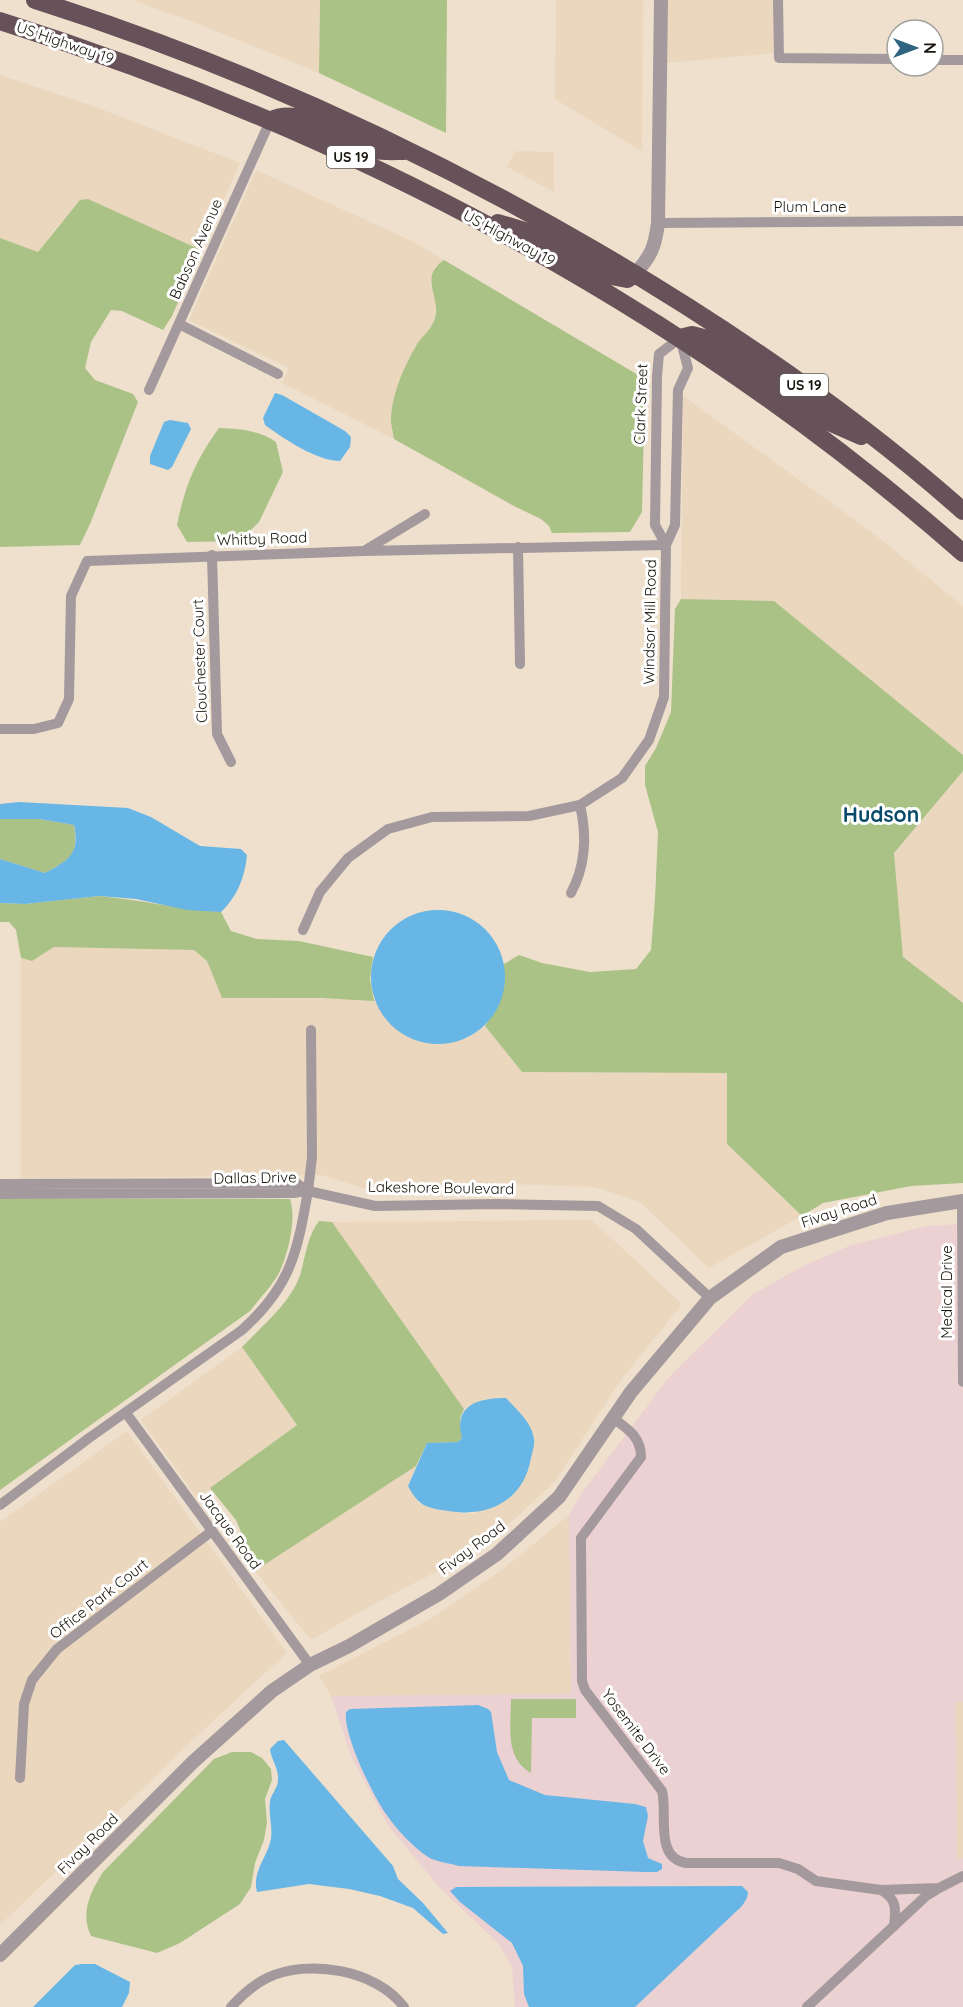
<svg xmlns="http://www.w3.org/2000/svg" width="963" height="2007" viewBox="0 0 963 2007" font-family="Quicksand,sans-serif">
  <rect width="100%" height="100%" fill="#eee0cd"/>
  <g fill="#ead7bd">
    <path d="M 132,0 L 320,0 L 319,73 L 199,24 Z"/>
    <path d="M 556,0 L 643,0 L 642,151 L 555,99 Z"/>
    <path d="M 667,0 L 775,0 L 774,53 L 666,63 Z"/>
    <path d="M 0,75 L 93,106 L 240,163 L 201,250 L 88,199 L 59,224 L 38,252 L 0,238 Z"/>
    <path d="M 516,151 L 554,152 L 554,192 L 507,167 Z"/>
    <path d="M 256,170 L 412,241 L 444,260 L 435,266 L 430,284 L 436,304 L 434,323 L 417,344 L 390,418 L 394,439 L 282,383 L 289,368 L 189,320 Z"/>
    <path d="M 683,396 L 874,534 L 963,606 L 963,755 L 774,601 L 681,599 Z"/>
    <path d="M 963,771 L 963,1003 L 903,957 L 894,853 Z"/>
    <path d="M 54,947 L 195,950 L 207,961 L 222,998 L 374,999 L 467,1039 L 485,1026 L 522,1072 L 727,1073 L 727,1144 L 802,1216 L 709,1268 L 640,1202 L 595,1187 L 510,1184 L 390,1191 L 370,1190 L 321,1175 L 21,1179 L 21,958 L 32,961 Z"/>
    <path d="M 592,1220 L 682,1304 L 623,1377 L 555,1481 L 519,1515 L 472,1553 L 372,1605 L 311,1640 L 255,1571 L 416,1466 L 408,1486 L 420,1504 L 431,1508 L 460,1513 L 475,1514 L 529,1469 L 534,1439 L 484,1399 L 464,1409 L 332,1222 Z"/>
    <path d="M 242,1347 L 297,1425 L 197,1498 L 141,1420 Z"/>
    <path d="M 127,1431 L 287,1653 L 217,1717 L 0,1925 L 0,1522 Z"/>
    <path d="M 569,1515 L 571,1694 L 331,1696 L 319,1676 L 432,1618 L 503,1569 Z"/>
    <path d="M 956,1702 L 963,1702 L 963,1858 L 957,1858 Z"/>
  </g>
  <path fill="#ecd1d2" d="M 963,1224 L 963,1702 L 956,1702 L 957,1858 L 963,1858 L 963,2007 L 515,2007 L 512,1966 L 499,1944 L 439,1887 L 387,1824 L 351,1756 L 331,1696 L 571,1694 L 569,1515 L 579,1497 L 669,1377 L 752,1295 L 801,1267 L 849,1246 L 926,1226 Z"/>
  <g fill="#abc287">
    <path d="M 320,0 L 447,0 L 446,133 L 319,73 Z"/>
    <path d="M 88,199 L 201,250 L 172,316 L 163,330 L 122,311 L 111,310 L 91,342 L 85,368 L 95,380 L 133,394 L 138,402 L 90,524 L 80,545 L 0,547 L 0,238 L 38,252 L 80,200 Z"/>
    <path d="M 444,260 L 645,379 L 642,512 L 630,532 L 552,533 L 549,526 L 541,519 L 514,506 L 394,439 C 393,431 390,423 391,416 C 393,391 404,367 416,346 C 420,338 429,332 433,323 C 445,300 416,279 444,260 Z"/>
    <path d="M 219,428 C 240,429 258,430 276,442 L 283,472 L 259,522 L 240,541 L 187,542 L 177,525 C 185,486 195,461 219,428 Z"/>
    <path d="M 681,599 L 774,601 L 963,755 L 963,771 L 894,853 L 903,957 L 963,1003 L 963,1183 L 911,1186 L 823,1203 L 802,1216 L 727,1144 L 727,1073 L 522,1072 L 485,1026 C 501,1003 505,991 504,964 L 519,955 L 542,963 L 590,972 L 636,969 L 651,950 L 655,899 L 658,832 L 645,785 L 645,766 L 656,748 L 671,712 L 675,609 Z"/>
    <path d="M 0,819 L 39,819 L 74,825 C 79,856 70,859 45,873 L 0,859 Z"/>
    <path d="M 99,896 C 140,900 180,909 221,912 L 231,931 L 257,939 L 299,941 L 373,957 L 370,979 L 374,1001 L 321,998 L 222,998 L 207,961 L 194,950 L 54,947 L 32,961 L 21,958 L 16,930 L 9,922 L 0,922 L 0,903 L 25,904 Z"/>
    <path d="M 0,1199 L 290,1199 C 297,1218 288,1254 279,1273 C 272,1286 259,1299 250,1311 L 0,1490 Z"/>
    <path d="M 319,1221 L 332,1222 L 464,1409 L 460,1418 L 462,1438 L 458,1442 L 427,1443 L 416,1466 L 261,1567 L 253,1560 L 236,1520 L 210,1488 L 297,1425 L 242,1347 C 261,1327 289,1304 299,1278 C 306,1258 306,1238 319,1221 Z"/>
    <path d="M 511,1699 L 576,1699 L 576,1718 L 532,1718 L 531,1773 C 504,1758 511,1725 511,1699 Z"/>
    <path d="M 232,1752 L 251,1752 L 262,1758 L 271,1769 L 272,1780 L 265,1799 L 267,1822 L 264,1840 L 255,1863 L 251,1887 L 240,1904 L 180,1943 L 157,1953 L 91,1936 C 80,1913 90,1893 103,1872 L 214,1759 Z"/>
  </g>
  <g fill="#68b6e5">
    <path d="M 275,393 L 282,395 L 345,431 L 351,437 L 350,447 L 340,461 C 317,461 284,439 265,425 L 263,418 Z"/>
    <path d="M 170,420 L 188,423 L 191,429 L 172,467 L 168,470 L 150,464 L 150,456 L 164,422 Z"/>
    <path d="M 19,802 L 128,808 L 151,817 L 200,846 L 241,849 L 247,855 C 245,877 237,897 221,912 L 187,910 L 136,899 L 99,896 L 25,904 L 0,903 L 0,859 L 45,873 C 69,860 80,854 74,825 L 39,819 L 0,819 L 0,804 Z"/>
    <circle cx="438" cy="977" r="67"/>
    <path d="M 506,1398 C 516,1409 533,1423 534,1440 C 535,1445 532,1453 531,1458 C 524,1500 489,1518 449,1511 C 427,1508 419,1507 408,1486 L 427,1443 L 458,1442 L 462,1438 C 453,1405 478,1398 506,1398 Z"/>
    <path d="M 478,1705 L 488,1709 L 491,1712 L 497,1752 L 509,1780 L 545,1795 L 635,1804 L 646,1807 L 648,1816 L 643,1841 L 648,1858 L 662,1864 L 662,1869 L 657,1872 L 645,1872 L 459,1866 C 449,1863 436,1862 428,1857 C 412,1846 397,1830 386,1814 C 372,1794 343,1734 346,1712 L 350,1709 Z"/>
    <path d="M 284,1740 L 393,1866 L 398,1879 L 423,1903 L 448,1933 L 443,1934 L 413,1908 L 380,1896 L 349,1889 L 309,1884 L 257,1892 C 252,1873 265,1860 270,1843 C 274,1829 268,1816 270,1801 C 271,1794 278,1788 278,1780 C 279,1768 271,1760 270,1749 L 278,1741 Z"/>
    <path d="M 742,1886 L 748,1892 L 747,1898 L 742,1906 L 635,2007 L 529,2007 L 524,1994 L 523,1966 L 512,1943 L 460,1902 L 450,1891 L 456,1887 Z"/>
    <path d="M 82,1964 L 95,1964 L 130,1982 L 129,1993 L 122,2007 L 33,2007 L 75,1965 Z"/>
  </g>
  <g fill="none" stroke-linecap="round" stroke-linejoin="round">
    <g stroke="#a4999c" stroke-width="10">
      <path d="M 778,0 L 779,58 L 897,59"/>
      <path d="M 933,60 L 963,60"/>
      <path d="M 658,223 L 963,221"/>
      <path d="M 179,324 L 278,374"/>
      <path d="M 149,390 L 270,121"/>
      <path d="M 518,547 L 520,664"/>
      <path d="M 364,551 L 425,514"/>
      <path d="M 212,555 L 217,734 L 231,762"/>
      <path d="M 0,729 L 34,729 L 58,723 L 69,699 L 71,596 L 87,561 L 364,551 L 666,545"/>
      <path d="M 571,893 C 586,865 587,835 580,805"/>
      <path d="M 303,930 L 320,892 L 348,858 L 388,829 L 432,817 L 529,816 L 580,805 L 622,778 L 649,740 L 664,697 L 666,545 L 675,525 L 678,390 L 688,368 L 680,338 L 659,354 L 657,376 L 655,525 L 666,545"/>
      <path d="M 0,1184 L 296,1183 L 308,1191"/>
      <path d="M 308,1191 L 312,1157 L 311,1030"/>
      <path d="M 0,1194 L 293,1193 L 308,1191"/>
      <path d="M 962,1201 L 963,1382"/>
      <path d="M 126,1413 L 310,1665"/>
      <path d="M 613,1418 C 628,1429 641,1437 641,1457 L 581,1538 L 582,1681 L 585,1690 L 662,1791 C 668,1814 654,1858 686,1863 L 779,1863 L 798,1869 L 816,1881 L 881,1890 L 939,1888 L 963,1876"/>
      <path d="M 0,1505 L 89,1438 L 242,1330 C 291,1286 297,1253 308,1191 L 375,1206 L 497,1204 L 598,1206 L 636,1229 L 710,1298"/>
      <path d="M 20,1778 L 24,1704 L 32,1680 L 57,1649 L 212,1531"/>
      <path d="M 881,1890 C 897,1899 896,1909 894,1926"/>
      <path d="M 231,2007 C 241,1996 253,1985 267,1978 C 308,1958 377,1970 404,2007"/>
      <path d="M 807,2007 L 926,1896 L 936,1890"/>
    </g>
    <g stroke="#a4999c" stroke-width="14">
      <path d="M 635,274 C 651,256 655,247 658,223 L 661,0"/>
      <path d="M 0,1955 L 193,1762 L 272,1691 L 310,1665 L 349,1646 L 439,1594 L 497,1554 L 559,1497 L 631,1392 L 710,1298 L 781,1247 L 887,1213 L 963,1201"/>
    </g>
    <g stroke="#665258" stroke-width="18">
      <path d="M 35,0 C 230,62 419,148 596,251 C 726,327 850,411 963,511"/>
      <path d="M 0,21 C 352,132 686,309 963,553"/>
      <path d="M 270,121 C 302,104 345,141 376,150 C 384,152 395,151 404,151"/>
      <path d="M 498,223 L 528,232 L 606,275 L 627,279 L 635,274"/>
      <path d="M 680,338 L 692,335 L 711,340 L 827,421 L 861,436"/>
    </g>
  </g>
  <g text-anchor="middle" stroke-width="6" stroke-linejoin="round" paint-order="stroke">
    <g fill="#fff" stroke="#5e5b56" stroke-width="1.5">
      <rect x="327" y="146" width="48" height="22" rx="4.5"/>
      <rect x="780" y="374" width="48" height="22" rx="4.5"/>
    </g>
    <g font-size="14" font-weight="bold" fill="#19150e">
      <text x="351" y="162">US 19</text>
      <text x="804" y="390">US 19</text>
    </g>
    <g font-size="15" fill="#19150e" stroke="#fff">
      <text transform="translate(65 43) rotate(19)" y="5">US Highway 19</text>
      <text x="810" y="212">Plum Lane</text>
      <text transform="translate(509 238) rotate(28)" y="5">US Highway 19</text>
      <text transform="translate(196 249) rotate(-66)" y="5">Babson Avenue</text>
      <text transform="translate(641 404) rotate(-88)" y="5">Clark Street</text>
      <text transform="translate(262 539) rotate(-2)" y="5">Whitby Road</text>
      <text transform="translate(650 622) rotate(-89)" y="5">Windsor Mill Road</text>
      <text transform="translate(200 661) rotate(-92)" y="5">Clouchester Court</text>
      <text transform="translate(255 1178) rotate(-1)" y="5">Dallas Drive</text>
      <text transform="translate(441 1188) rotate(1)" y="5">Lakeshore Boulevard</text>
      <text transform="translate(839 1211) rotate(-18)" y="5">Fivay Road</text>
      <text transform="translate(947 1292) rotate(-90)" y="5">Medical Drive</text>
      <text transform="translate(230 1530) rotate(54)" y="5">Jacque Road</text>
      <text transform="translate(472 1548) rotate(-37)" y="5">Fivay Road</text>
      <text transform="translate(99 1599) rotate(-38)" y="5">Office Park Court</text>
      <text transform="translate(636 1732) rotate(53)" y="5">Yosemite Drive</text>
      <text transform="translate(88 1844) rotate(-45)" y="5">Fivay Road</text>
    </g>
    <g font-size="21" font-weight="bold" fill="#074a69" stroke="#fff">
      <text x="881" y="822">Hudson</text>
    </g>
  </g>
  <g transform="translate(915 48) rotate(90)"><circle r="28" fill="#ffffff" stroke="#a3a19f" stroke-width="1.5"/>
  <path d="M0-4.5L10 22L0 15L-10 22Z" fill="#306380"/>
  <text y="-9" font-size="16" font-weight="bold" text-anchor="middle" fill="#19150e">N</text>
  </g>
</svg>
